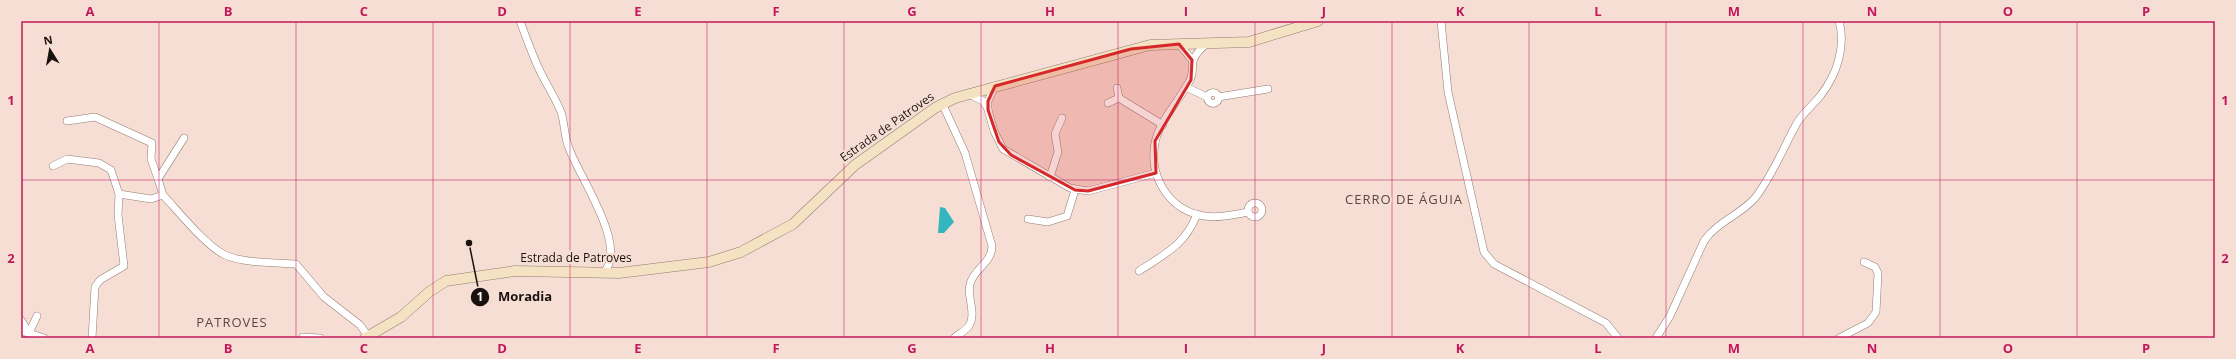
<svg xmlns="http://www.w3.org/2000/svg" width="2236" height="359" viewBox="0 0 2236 359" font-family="'Open Sans',sans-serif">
  <rect width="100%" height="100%" fill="#f6ded4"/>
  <path fill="#34b6bf" d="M 940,207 L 945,208 L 954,222 L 944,233 L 938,233 Z"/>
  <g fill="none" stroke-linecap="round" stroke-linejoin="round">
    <defs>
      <g id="street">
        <path d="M 520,21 C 526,37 532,54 539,69 C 546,84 555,97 561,112 C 565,124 564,137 569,148 C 578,175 630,248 603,273"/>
        <path d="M 1441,21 L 1448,92 L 1484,252 L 1494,264 L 1606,323 L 1618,338"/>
        <path d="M 1179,44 L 1192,60"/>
        <path d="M 1205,45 C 1184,64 1198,66 1189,82 C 1179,101 1159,121 1155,143 C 1149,175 1167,207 1199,215 C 1214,219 1233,215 1248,212"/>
        <path d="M 995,86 L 988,101 L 988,110 L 994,131 L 1003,149 L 1070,188 L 1088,191 L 1156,173"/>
        <path d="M 1186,87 L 1207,97"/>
        <path d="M 1117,88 L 1119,98 L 1163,125"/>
        <circle cx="1213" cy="98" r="5.5"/>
        <path d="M 969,94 L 983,101 L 988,109"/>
        <path d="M 1218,97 L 1268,89"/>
        <path d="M 942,103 L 965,153 L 992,246 C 992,261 978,267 972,279 C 964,293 977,311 970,324 C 967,331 959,333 954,338"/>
        <path d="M 1108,103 L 1119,98"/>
        <path d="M 67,121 L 95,117 L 152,143 L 151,159 L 158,179"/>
        <path d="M 53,166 L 67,159 L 99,163 L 111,170 L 119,194"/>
        <path d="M 1050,177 L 1058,152 L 1055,134 L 1062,118"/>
        <path d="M 163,195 L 158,179 L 184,138"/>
        <circle cx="1255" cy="210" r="7"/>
        <path d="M 1028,219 L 1048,222 L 1067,216 L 1075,190"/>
        <path d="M 1139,271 C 1165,254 1186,244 1197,214"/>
        <path d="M 21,320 L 29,333 L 44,338"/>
        <path d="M 21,331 L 29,333 L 37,316"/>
        <path d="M 303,337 L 320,338"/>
        <path d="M 92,338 L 95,287 L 100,280 L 124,266 L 118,215 L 119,194 L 151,199 L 163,195 C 178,211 206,246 225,255 C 242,263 277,263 296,264 L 324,297 L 360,325 L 368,336"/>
        <path d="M 1656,338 L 1670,316 L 1704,241 C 1717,222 1740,215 1755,198 C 1773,175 1783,148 1797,123 C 1803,113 1813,105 1821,95 C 1837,74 1846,47 1839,21"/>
        <path d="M 1839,338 L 1868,323 L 1876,312 L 1878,273 L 1875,267 L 1864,262"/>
      </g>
      <path id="secondary" d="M 365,338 L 401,317 L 429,292 L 446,281 L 515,271 L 619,273 L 709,262 L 741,252 L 793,224 L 855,165 L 935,108 L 955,98 L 1150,45 L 1249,42 L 1318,21"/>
    </defs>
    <use href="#street" stroke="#927d74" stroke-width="8"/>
    <use href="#secondary" stroke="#927d74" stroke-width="11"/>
    <use href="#street" stroke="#fff" stroke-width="7"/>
    <use href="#secondary" stroke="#f5e2c3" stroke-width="10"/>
  </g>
  <path fill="#d62828" fill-opacity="0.2" stroke="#d62828" stroke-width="3" stroke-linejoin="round" d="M 1179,44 L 1192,60 L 1191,80 L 1155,141 L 1156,173 L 1088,191 L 1075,190 L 1011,155 L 999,142 L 988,110 L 988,101 L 995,86 L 1131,49 Z"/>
  <path fill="none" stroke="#c2185b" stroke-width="1" stroke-opacity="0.55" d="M 159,21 L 159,338M 296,21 L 296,338M 433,21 L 433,338M 570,21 L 570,338M 707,21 L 707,338M 844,21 L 844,338M 981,21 L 981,338M 1118,21 L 1118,338M 1255,21 L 1255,338M 1392,21 L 1392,338M 1529,21 L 1529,338M 1666,21 L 1666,338M 1803,21 L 1803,338M 1940,21 L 1940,338M 2077,21 L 2077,338M 21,180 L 2215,180"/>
  <g text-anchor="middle" stroke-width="4" stroke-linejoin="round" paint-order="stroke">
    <g font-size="12" fill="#19110e" stroke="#f6ded4">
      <text transform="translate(887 127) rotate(-35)" y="4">Estrada de Patroves</text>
      <text x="576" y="262">Estrada de Patroves</text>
    </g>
    <g font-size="13" letter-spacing="1" fill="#5b4840" stroke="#f6ded4">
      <text x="1404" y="204">CERRO DE ÁGUIA</text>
      <text x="232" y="327">PATROVES</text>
    </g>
  </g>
  <path fill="none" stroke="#19110e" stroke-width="1.5" d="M469 243L480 297"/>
  <g fill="#19110e" stroke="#f6ded4" stroke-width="1.5">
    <circle cx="469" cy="243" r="4"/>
    <circle cx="480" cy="297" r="10"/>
  </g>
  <g font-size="12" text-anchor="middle" font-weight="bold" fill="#fff">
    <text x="480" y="301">1</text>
  </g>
  <g font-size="13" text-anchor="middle" font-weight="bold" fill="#19110e" stroke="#f6ded4" stroke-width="4" stroke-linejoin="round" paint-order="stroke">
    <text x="525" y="301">Moradia</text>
  </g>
  <rect width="2236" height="359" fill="none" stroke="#f6ded4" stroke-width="44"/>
  <g transform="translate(50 50) rotate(349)" stroke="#f6ded4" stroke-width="3" paint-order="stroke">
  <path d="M0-3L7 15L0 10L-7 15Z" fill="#19110e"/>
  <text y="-6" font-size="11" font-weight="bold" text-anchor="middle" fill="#19110e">N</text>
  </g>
  <rect x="22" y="22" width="2192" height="315" fill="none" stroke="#c2185b" stroke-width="1.5"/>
  <g font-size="13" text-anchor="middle" font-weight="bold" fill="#c2185b">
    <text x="90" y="16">A</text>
    <text x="228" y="16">B</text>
    <text x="364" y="16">C</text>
    <text x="502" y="16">D</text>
    <text x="638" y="16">E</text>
    <text x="776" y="16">F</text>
    <text x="912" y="16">G</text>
    <text x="1050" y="16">H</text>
    <text x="1186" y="16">I</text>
    <text x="1324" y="16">J</text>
    <text x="1460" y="16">K</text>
    <text x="1598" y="16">L</text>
    <text x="1734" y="16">M</text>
    <text x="1872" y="16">N</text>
    <text x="2008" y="16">O</text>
    <text x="2146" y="16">P</text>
    <text x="11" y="105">1</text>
    <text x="2225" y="105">1</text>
    <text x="11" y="263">2</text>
    <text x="2225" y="263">2</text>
    <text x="90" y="353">A</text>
    <text x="228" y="353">B</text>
    <text x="364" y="353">C</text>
    <text x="502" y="353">D</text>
    <text x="638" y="353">E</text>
    <text x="776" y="353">F</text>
    <text x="912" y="353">G</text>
    <text x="1050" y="353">H</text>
    <text x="1186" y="353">I</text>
    <text x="1324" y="353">J</text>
    <text x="1460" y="353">K</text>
    <text x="1598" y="353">L</text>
    <text x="1734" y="353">M</text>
    <text x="1872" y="353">N</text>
    <text x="2008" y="353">O</text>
    <text x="2146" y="353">P</text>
  </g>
</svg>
